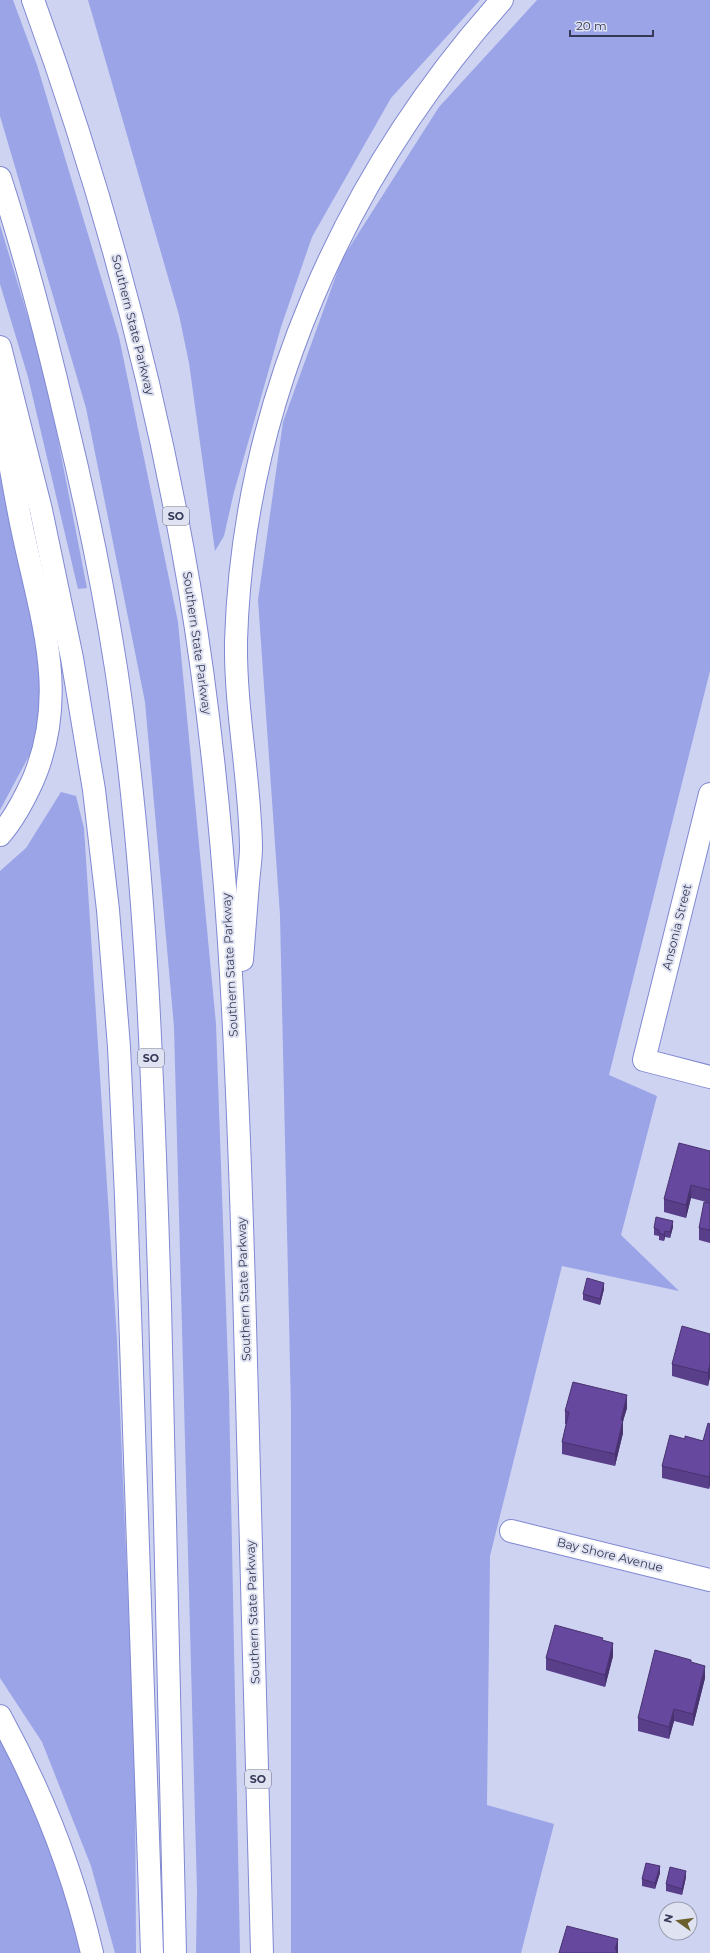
<svg xmlns="http://www.w3.org/2000/svg" width="710" height="1953" viewBox="0 0 710 1953" font-family="Montserrat,sans-serif">
  <rect width="100%" height="100%" fill="#ced3f2"/>
  <g fill="#9aa4e7">
    <path d="M 0,0 L 13,0 L 37,65 L 119,337 L 178,622 L 216,1024 L 229,1393 L 240,1953 L 196,1953 L 197,1892 L 174,1027 L 145,702 L 86,408 L 0,116 Z"/>
    <path d="M 88,0 L 480,0 L 391,98 L 312,237 L 281,327 L 234,492 L 224,536 L 215,551 L 189,363 L 179,315 Z"/>
    <path d="M 537,0 L 710,0 L 710,671 L 609,1075 L 657,1096 L 621,1235 L 679,1291 L 562,1266 L 490,1556 L 487,1805 L 554,1824 L 521,1953 L 291,1953 L 291,1410 L 280,915 L 258,600 L 283,422 L 342,259 L 439,107 Z"/>
    <path d="M 0,225 L 45,373 L 87,588 L 78,589 L 28,377 L 0,284 Z"/>
    <path d="M 0,471 L 45,676 L 37,741 L 0,810 Z"/>
    <path d="M 61,792 L 76,796 L 84,828 L 117,1340 L 135,1763 L 136,1953 L 115,1953 L 91,1866 L 42,1742 L 0,1678 L 0,871 L 26,848 Z"/>
    <path d="M 0,1733 L 28,1781 L 84,1953 L 0,1953 Z"/>
  </g>
  <g fill="none" stroke-linecap="round" stroke-linejoin="round">
    <defs>
      <g id="minor">
        <path d="M 710,794 L 644,1060 L 710,1077"/>
        <path d="M 511,1531 L 710,1580"/>
      </g>
      <g id="highway">
        <path d="M 33,0 C 102,189 155,386 189,585 C 228,817 237,1052 244,1288 C 251,1509 256,1731 262,1953"/>
        <path d="M 0,178 C 26,258 47,339 66,421 C 86,503 103,585 116,668 C 148,879 153,1092 160,1305 C 167,1521 172,1737 175,1953"/>
        <path d="M 0,347 L 41,510 L 72,658 L 94,790 L 108,910 L 119,1047 L 126,1197 L 152,1953"/>
        <path d="M 0,402 C 7,447 14,492 24,537 C 42,621 69,696 33,780 C 24,800 14,819 0,835"/>
        <path d="M 242,960 C 244,935 246,909 248,883 C 249,871 251,859 251,847 C 250,778 235,710 236,641 C 243,404 345,175 502,0"/>
        <path d="M 0,1716 C 40,1789 73,1871 92,1953"/>
      </g>
    </defs>
    <use href="#minor" stroke="#8089d1" stroke-width="24"/>
    <use href="#highway" stroke="#8089d1" stroke-width="24"/>
    <use href="#minor" stroke="#fff" stroke-width="22"/>
    <use href="#highway" stroke="#fff" stroke-width="22"/>
  </g>
  <g fill="#593e89">
    <path d="M 710,1151 L 710,1203 L 691,1198 L 686,1218 L 664,1212 L 664,1199 Z"/>
    <path d="M 710,1203 L 710,1243 L 699,1240 L 699,1228 Z"/>
    <path d="M 673,1227 L 670,1238 L 665,1237 L 664,1241 L 659,1240 L 659,1236 L 654,1235 L 654,1228 Z"/>
    <path d="M 604,1289 L 600,1305 L 583,1300 L 583,1294 Z"/>
    <path d="M 710,1334 L 710,1377 L 708,1386 L 672,1376 L 672,1364 Z"/>
    <path d="M 627,1408 L 623,1421 L 623,1433 L 615,1466 L 562,1454 L 562,1442 L 566,1424 L 565,1424 L 565,1411 Z"/>
    <path d="M 710,1424 L 710,1485 L 709,1489 L 662,1478 L 662,1466 L 685,1439 L 703,1441 Z"/>
    <path d="M 603,1641 L 613,1656 L 605,1687 L 546,1670 L 546,1658 Z"/>
    <path d="M 691,1662 L 705,1678 L 693,1726 L 674,1721 L 669,1739 L 638,1731 L 638,1718 Z"/>
    <path d="M 660,1873 L 655,1889 L 642,1886 L 642,1879 Z"/>
    <path d="M 686,1877 L 682,1895 L 666,1891 L 666,1884 Z"/>
  </g>
  <g fill="#48326f">
    <path d="M 691,1185 L 691,1198 L 686,1218 L 686,1205 Z"/>
    <path d="M 673,1221 L 673,1227 L 670,1238 L 670,1232 Z"/>
    <path d="M 665,1231 L 665,1237 L 664,1241 L 664,1235 Z"/>
    <path d="M 604,1283 L 604,1289 L 600,1305 L 600,1299 Z"/>
    <path d="M 710,1364 L 710,1377 L 708,1386 L 708,1373 Z"/>
    <path d="M 627,1395 L 627,1408 L 623,1421 L 623,1433 L 615,1466 L 615,1454 L 621,1420 Z"/>
    <path d="M 710,1473 L 710,1485 L 709,1489 L 709,1477 Z"/>
    <path d="M 613,1643 L 613,1656 L 605,1687 L 605,1675 Z"/>
    <path d="M 705,1666 L 705,1678 L 693,1726 L 693,1714 Z"/>
    <path d="M 674,1709 L 674,1721 L 669,1739 L 669,1727 Z"/>
    <path d="M 660,1866 L 660,1873 L 655,1889 L 655,1883 Z"/>
    <path d="M 686,1871 L 686,1877 L 682,1895 L 682,1889 Z"/>
    <path d="M 618,1939 L 618,1953 L 615,1953 L 615,1949 Z"/>
  </g>
  <g fill="#67489f" stroke="#48326f">
    <path d="M 679,1143 L 710,1151 L 710,1190 L 691,1185 L 686,1205 L 664,1199 Z"/>
    <path d="M 704,1202 L 710,1203 L 710,1230 L 699,1228 Z"/>
    <path d="M 656,1217 L 673,1221 L 670,1232 L 665,1231 L 664,1235 L 659,1233 L 659,1230 L 654,1228 Z"/>
    <path d="M 587,1278 L 604,1283 L 600,1299 L 583,1294 Z"/>
    <path d="M 682,1326 L 710,1334 L 710,1364 L 708,1373 L 672,1364 Z"/>
    <path d="M 573,1382 L 627,1395 L 621,1420 L 623,1420 L 615,1454 L 562,1442 L 569,1412 L 565,1411 Z"/>
    <path d="M 708,1423 L 710,1424 L 710,1473 L 709,1477 L 662,1466 L 670,1435 L 685,1439 L 685,1436 L 703,1441 Z"/>
    <path d="M 555,1625 L 603,1638 L 602,1640 L 613,1643 L 605,1675 L 546,1658 Z"/>
    <path d="M 655,1650 L 691,1660 L 691,1662 L 705,1666 L 693,1714 L 674,1709 L 669,1727 L 638,1718 Z"/>
    <path d="M 646,1863 L 660,1866 L 655,1883 L 642,1879 Z"/>
    <path d="M 670,1867 L 686,1871 L 682,1889 L 666,1884 Z"/>
    <path d="M 567,1926 L 618,1939 L 615,1949 L 617,1949 L 616,1953 L 559,1953 Z"/>
  </g>
  <g text-anchor="middle" stroke-width="4" stroke-linejoin="round" paint-order="stroke">
    <g fill="#dfe2f1" stroke="#686c85" stroke-width="1">
      <rect x="163" y="507" width="26" height="18" rx="3"/>
      <rect x="138" y="1049" width="26" height="18" rx="3"/>
      <rect x="245" y="1770" width="26" height="18" rx="3"/>
    </g>
    <g font-size="11" font-weight="bold" fill="#353957">
      <text x="176" y="520">SO</text>
      <text x="151" y="1062">SO</text>
      <text x="258" y="1783">SO</text>
    </g>
    <g font-size="12" fill="#353957" stroke="#dfe2f1">
      <text transform="translate(133 325) rotate(76)" y="4">Southern State Parkway</text>
      <text transform="translate(197 643) rotate(82)" y="4">Southern State Parkway</text>
      <text transform="translate(677 927) rotate(-76)" y="4">Ansonia Street</text>
      <text transform="translate(230 965) rotate(-93)" y="4">Southern State Parkway</text>
      <text transform="translate(244 1289) rotate(-92)" y="4">Southern State Parkway</text>
      <text transform="translate(610 1555) rotate(14)" y="4">Bay Shore Avenue</text>
      <text transform="translate(253 1612) rotate(-92)" y="4">Southern State Parkway</text>
    </g>
  </g>
  <g transform="translate(678 1921) rotate(284)"><circle r="19" fill="#dfe2f1" stroke="#9b9eb3"/>
  <path d="M0-3L7 15L0 10L-7 15Z" fill="#6b602d"/>
  <text y="-6" font-size="11" font-weight="bold" text-anchor="middle" fill="#353957">N</text>
  </g>
  <path d="M570 30v6h83v-6" fill="none" stroke="#353957" stroke-width="2"/>
  <text x="576" y="30" font-size="12" fill="#353957" stroke="#dfe2f1" stroke-width="3" paint-order="stroke">20 m</text>
</svg>
